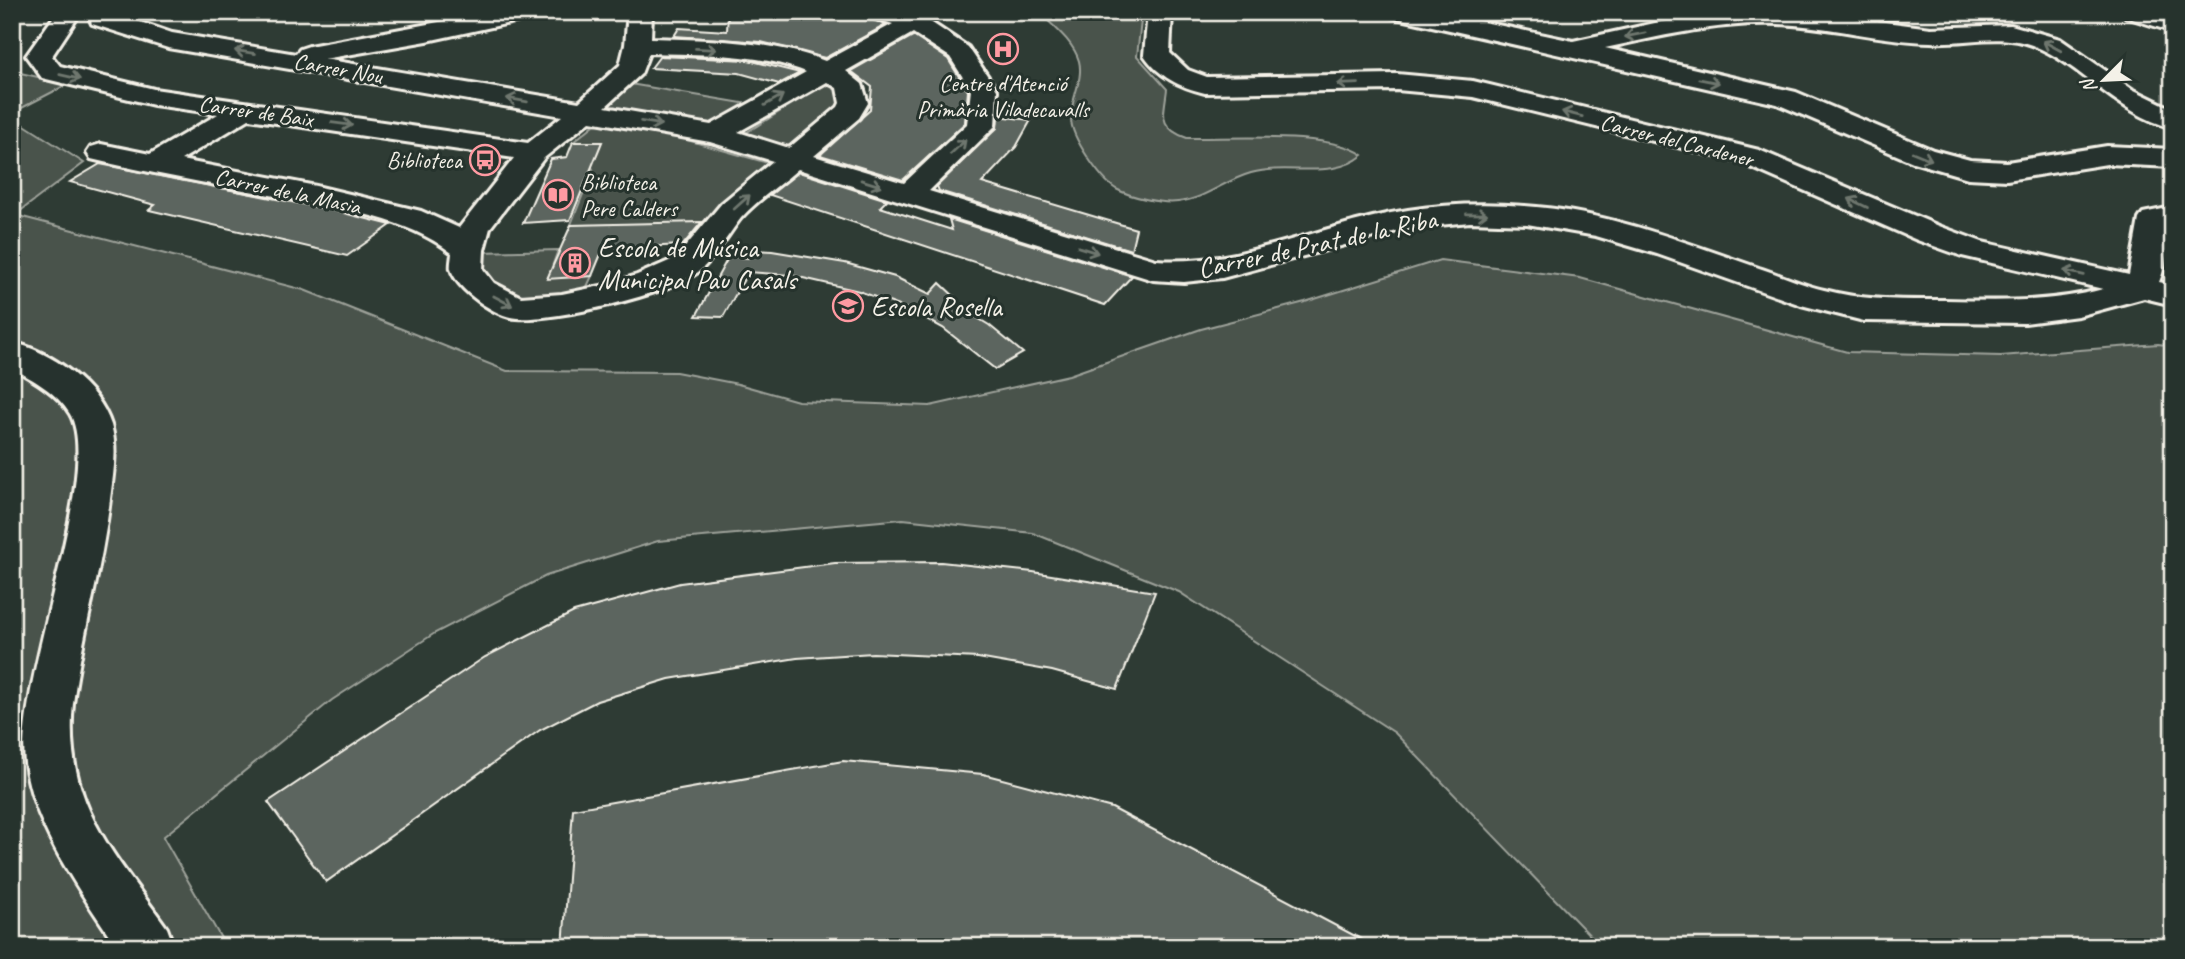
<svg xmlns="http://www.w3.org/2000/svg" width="2185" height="959" viewBox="0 0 2185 959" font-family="Caveat,sans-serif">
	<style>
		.green { fill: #48524c; stroke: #9ea29a; stroke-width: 2 }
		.building { fill: #5c655e; stroke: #f4f1e8; stroke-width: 2 }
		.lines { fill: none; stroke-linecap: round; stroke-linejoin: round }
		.minor-casing { stroke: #f4f1e8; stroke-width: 6 }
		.minor { fill: #26332d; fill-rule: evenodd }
		.oneway { stroke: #6e766e }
		.labels { text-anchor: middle; stroke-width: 6; stroke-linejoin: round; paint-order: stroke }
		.far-street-label { font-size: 23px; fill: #f4f1e8; stroke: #26332d }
		.far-poi-label { font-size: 23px; fill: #f4f1e8; stroke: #26332d }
		.street-label { font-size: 28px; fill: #f4f1e8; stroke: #26332d }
		.poi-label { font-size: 28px; fill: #f4f1e8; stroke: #26332d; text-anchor: start }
	</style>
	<rect width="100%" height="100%" fill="#2e3b34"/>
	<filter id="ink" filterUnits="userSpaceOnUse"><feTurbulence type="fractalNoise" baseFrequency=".0143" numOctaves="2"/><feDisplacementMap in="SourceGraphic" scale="14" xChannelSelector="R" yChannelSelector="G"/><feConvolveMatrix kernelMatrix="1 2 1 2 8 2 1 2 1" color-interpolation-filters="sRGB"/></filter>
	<g filter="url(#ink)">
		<g class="green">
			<path d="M1039,12H1142L1137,56L1167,89C1164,115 1157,127 1187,138C1231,139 1330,131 1363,155C1331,181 1290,162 1251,173C1225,180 1206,199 1178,202C1161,204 1131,197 1116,189C1100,179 1071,137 1071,119C1070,100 1084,80 1079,61C1073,41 1053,26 1039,12Z"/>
			<path d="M12,71L68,84L12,113Z"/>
			<path d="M630,84L754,105L711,128L604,107Z"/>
			<path d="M824,84L836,89L842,98L839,109L792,149L744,134Z"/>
			<path d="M12,117L84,163L15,215L304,290L507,371L676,372L738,384L798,401L930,406L1069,375L1201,329L1305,302L1440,260L1580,278L1847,352L2001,356L2158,344L2173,346V947H1601L1395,733L1179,592L1033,533L903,519L658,541L546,576L435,633L332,700L163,837L226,947H12Z"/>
			<path d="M607,122L673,136L768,163L727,197L709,222L570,227L593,169L590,164L601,142H573L594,125Z"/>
			<path d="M558,250L548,278L592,276L584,293C557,295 507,303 488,279C483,271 483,260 482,252Z"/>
		</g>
		<g class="building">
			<path d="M728,12H863L870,19L886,25L825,58L761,42L674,36L679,28L727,31Z"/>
			<path d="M913,36L948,59L968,91L965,123L903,180L820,155L870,110L872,87L851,71Z"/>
			<path d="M660,56L748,60L800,73L779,84L739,73L651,68Z"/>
			<path d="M998,116L1031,120L1016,147L982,183L1136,229L1131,250L939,191L937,186L997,128Z"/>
			<path d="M573,142H602L570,220L523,223L551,159L567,157Z"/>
			<path d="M100,164L332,210L391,225L347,256L149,210L155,205L70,182Z"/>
			<path d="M799,172L887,200L880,207L952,230L949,219L1132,276L1105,305L770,195Z"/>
			<path d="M702,222L683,245L603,249L592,276L547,279L571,225Z"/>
			<path d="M752,250L772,251L845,263L895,277L930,294L940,283L956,298L951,302L989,325L1023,353L995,369L943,328L910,310L859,291L790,275L748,272L723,317L696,316L729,256L748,258Z"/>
			<path d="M941,562L1033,572L1155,592L1117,689L1052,671L978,658L873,653L797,658L669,679L597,701L540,730L326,882L268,802L485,657L574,612L680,583L835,563Z"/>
			<path d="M843,761L983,774L1112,808L1376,947H563L573,809Z"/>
		</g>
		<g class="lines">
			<g class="minor-casing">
				<g id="minor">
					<path d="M57,12H81L52,56L60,66L154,89L528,143L562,116L168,48L92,24L87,12H111L172,33L296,54L300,49L309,46L493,12H540L537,17L427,41L324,59L579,102L620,65L625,45L628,12H652L651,38C710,40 769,40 825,61L893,24L871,17L868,12H907L923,17L968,47L997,90L995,126L929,191L1156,260C1244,266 1323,223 1408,210C1447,204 1486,203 1525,206C1605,211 1684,242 1759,268C1781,275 1802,285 1824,290C1865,301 1904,300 1945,300C1998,301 2051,303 2103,289L1962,256L1917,240L1739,162L1473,97L1397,90L1205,93C1180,87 1159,77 1144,55L1148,12H1172L1170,53L1188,70L1207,77L1397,74L1473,81L1759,150L1939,226L1982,242L2129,275L2139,219L2143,213L2173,207V225L2169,226L2165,266L2159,282L2173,285V305L2144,298L2078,316L2025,323L1864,321L1801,305L1657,254L1596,236L1527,224L1470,222L1408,228L1222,278L1184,282L1153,280L798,169C780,185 757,200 741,218C729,233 713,261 698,272C666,295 556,321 517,318C496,317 457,290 451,269C450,265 452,257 452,253C407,218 346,210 291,199C224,186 157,175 91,159L87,153L91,147L101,144L150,154L218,114L154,105L42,78L26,56ZM913,33L950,57L971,90L967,124L904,183L814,156L859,118L868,103L862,84L846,71ZM649,53C701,55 757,52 806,72L711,125L605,107L641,74ZM827,82L837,88L840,103L838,107L789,148L738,132ZM249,119L514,158L459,228L421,211L316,186L181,160ZM590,121L710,142L773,161L722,203L676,258L637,275L601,286L562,294L521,297L494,283L483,269L484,250L490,228L544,158Z"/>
					<path d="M1389,12H1437L1573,41L1655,23L1723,12H1809L1931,28L2011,25L2060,39L2132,89L2173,109V128C2116,114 2082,64 2032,45C1999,33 1965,44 1931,42C1880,41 1830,26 1778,24C1720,22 1662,36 1605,48L1796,92L1933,150L1970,160L2007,162L2107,146L2173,149V167L2107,164L2007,180L1968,178L1913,162L1777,104L1401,19L1392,17Z"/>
					<path d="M2123,12H2160L2173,17V32L2126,17Z"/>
					<path d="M12,342C51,352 98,384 111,425C118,449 113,475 110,499C102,568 82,635 73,703C63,803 113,852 167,928L174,947H117C82,894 33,827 25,763C16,680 103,471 70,414C58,393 32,379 12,368Z"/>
				</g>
			</g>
			<use href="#minor" class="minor"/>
		</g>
		<defs><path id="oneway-shaft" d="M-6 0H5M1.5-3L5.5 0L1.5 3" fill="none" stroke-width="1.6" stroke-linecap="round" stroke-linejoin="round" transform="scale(1.75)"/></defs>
		<g class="oneway">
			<use href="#oneway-shaft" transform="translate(1635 35) rotate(169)"/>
			<use href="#oneway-shaft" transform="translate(2052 46) rotate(-151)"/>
			<use href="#oneway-shaft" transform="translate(706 49) rotate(3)"/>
			<use href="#oneway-shaft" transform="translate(245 52) rotate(-171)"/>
			<use href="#oneway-shaft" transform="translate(70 77) rotate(13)"/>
			<use href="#oneway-shaft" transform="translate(1709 81) rotate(11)"/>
			<use href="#oneway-shaft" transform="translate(1348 84) rotate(178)"/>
			<use href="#oneway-shaft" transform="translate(517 100) rotate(-170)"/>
			<use href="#oneway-shaft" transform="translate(774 100) rotate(-30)"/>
			<use href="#oneway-shaft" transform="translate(1572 114) rotate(-166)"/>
			<use href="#oneway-shaft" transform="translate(651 123) rotate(9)"/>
			<use href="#oneway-shaft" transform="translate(342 124) rotate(8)"/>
			<use href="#oneway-shaft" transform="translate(958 147) rotate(-43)"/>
			<use href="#oneway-shaft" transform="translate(1922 156) rotate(22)"/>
			<use href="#oneway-shaft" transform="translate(871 183) rotate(17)"/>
			<use href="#oneway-shaft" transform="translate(742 202) rotate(-42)"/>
			<use href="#oneway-shaft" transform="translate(1858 203) rotate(-154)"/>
			<use href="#oneway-shaft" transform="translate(1477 214) rotate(1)"/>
			<use href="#oneway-shaft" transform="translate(1088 250) rotate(17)"/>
			<use href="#oneway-shaft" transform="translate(2074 273) rotate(-167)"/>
			<use href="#oneway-shaft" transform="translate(503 301) rotate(28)"/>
		</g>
	</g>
	<defs>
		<g id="hospital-ring" transform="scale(1.575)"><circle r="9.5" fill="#26332d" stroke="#ff9aa2" stroke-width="1.5"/><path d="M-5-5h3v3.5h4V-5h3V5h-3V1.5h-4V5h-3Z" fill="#ff9aa2"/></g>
		<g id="bus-ring" transform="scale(1.575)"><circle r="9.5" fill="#26332d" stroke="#ff9aa2" stroke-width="1.5"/><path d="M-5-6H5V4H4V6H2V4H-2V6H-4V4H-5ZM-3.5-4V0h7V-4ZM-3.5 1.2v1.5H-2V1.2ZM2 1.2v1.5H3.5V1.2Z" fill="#ff9aa2"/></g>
		<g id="library-ring" transform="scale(1.575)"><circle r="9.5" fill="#26332d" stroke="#ff9aa2" stroke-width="1.5"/><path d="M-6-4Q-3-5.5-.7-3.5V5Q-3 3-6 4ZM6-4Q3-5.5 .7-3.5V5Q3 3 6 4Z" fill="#ff9aa2"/></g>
		<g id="building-ring" transform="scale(1.575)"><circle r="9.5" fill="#26332d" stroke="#ff9aa2" stroke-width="1.5"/><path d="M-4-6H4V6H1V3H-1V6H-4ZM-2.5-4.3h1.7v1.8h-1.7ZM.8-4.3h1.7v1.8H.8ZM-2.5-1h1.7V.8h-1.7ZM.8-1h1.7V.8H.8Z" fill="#ff9aa2"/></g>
		<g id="school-ring" transform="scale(1.575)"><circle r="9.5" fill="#26332d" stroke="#ff9aa2" stroke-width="1.5"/><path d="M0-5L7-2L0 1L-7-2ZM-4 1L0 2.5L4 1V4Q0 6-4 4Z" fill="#ff9aa2"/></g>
	</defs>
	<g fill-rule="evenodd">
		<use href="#hospital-ring" x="1003" y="49"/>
		<use href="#bus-ring" x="485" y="160"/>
		<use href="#library-ring" x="558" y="195"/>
		<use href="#building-ring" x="575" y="263"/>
		<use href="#school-ring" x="848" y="306"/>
	</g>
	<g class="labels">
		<g class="far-street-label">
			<text transform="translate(338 68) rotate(10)" y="8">Carrer Nou</text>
			<text transform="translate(256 111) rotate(8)" y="8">Carrer de Baix</text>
			<text transform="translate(1677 140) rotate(14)" y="8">Carrer del Cardener</text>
			<text transform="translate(288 191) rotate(12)" y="8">Carrer de la Masia</text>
		</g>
		<g class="far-poi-label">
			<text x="1003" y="91">Centre d'Atenció<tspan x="1003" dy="26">Primària Viladecavalls</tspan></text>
			<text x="462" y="168" text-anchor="end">Biblioteca</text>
			<text x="581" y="190" text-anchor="start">Biblioteca<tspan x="581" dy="26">Pere Calders</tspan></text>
		</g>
		<g class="street-label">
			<text transform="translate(1317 243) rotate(-12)" y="10">Carrer de Prat de la Riba</text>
		</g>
		<g class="poi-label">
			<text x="598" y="257">Escola de Música<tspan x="598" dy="32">Municipal Pau Casals</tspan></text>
			<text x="871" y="316">Escola Rosella</text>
		</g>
	</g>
	<rect width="2185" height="959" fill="none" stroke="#26332d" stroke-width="42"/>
	<rect x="21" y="21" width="2143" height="917" fill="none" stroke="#f4f1e8" stroke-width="2.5" filter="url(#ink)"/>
	<g transform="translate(2104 80) rotate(246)" stroke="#26332d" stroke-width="5" paint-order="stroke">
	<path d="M0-5L12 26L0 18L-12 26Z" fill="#f4f1e8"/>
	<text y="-10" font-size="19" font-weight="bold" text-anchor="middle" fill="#f4f1e8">N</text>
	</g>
</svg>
